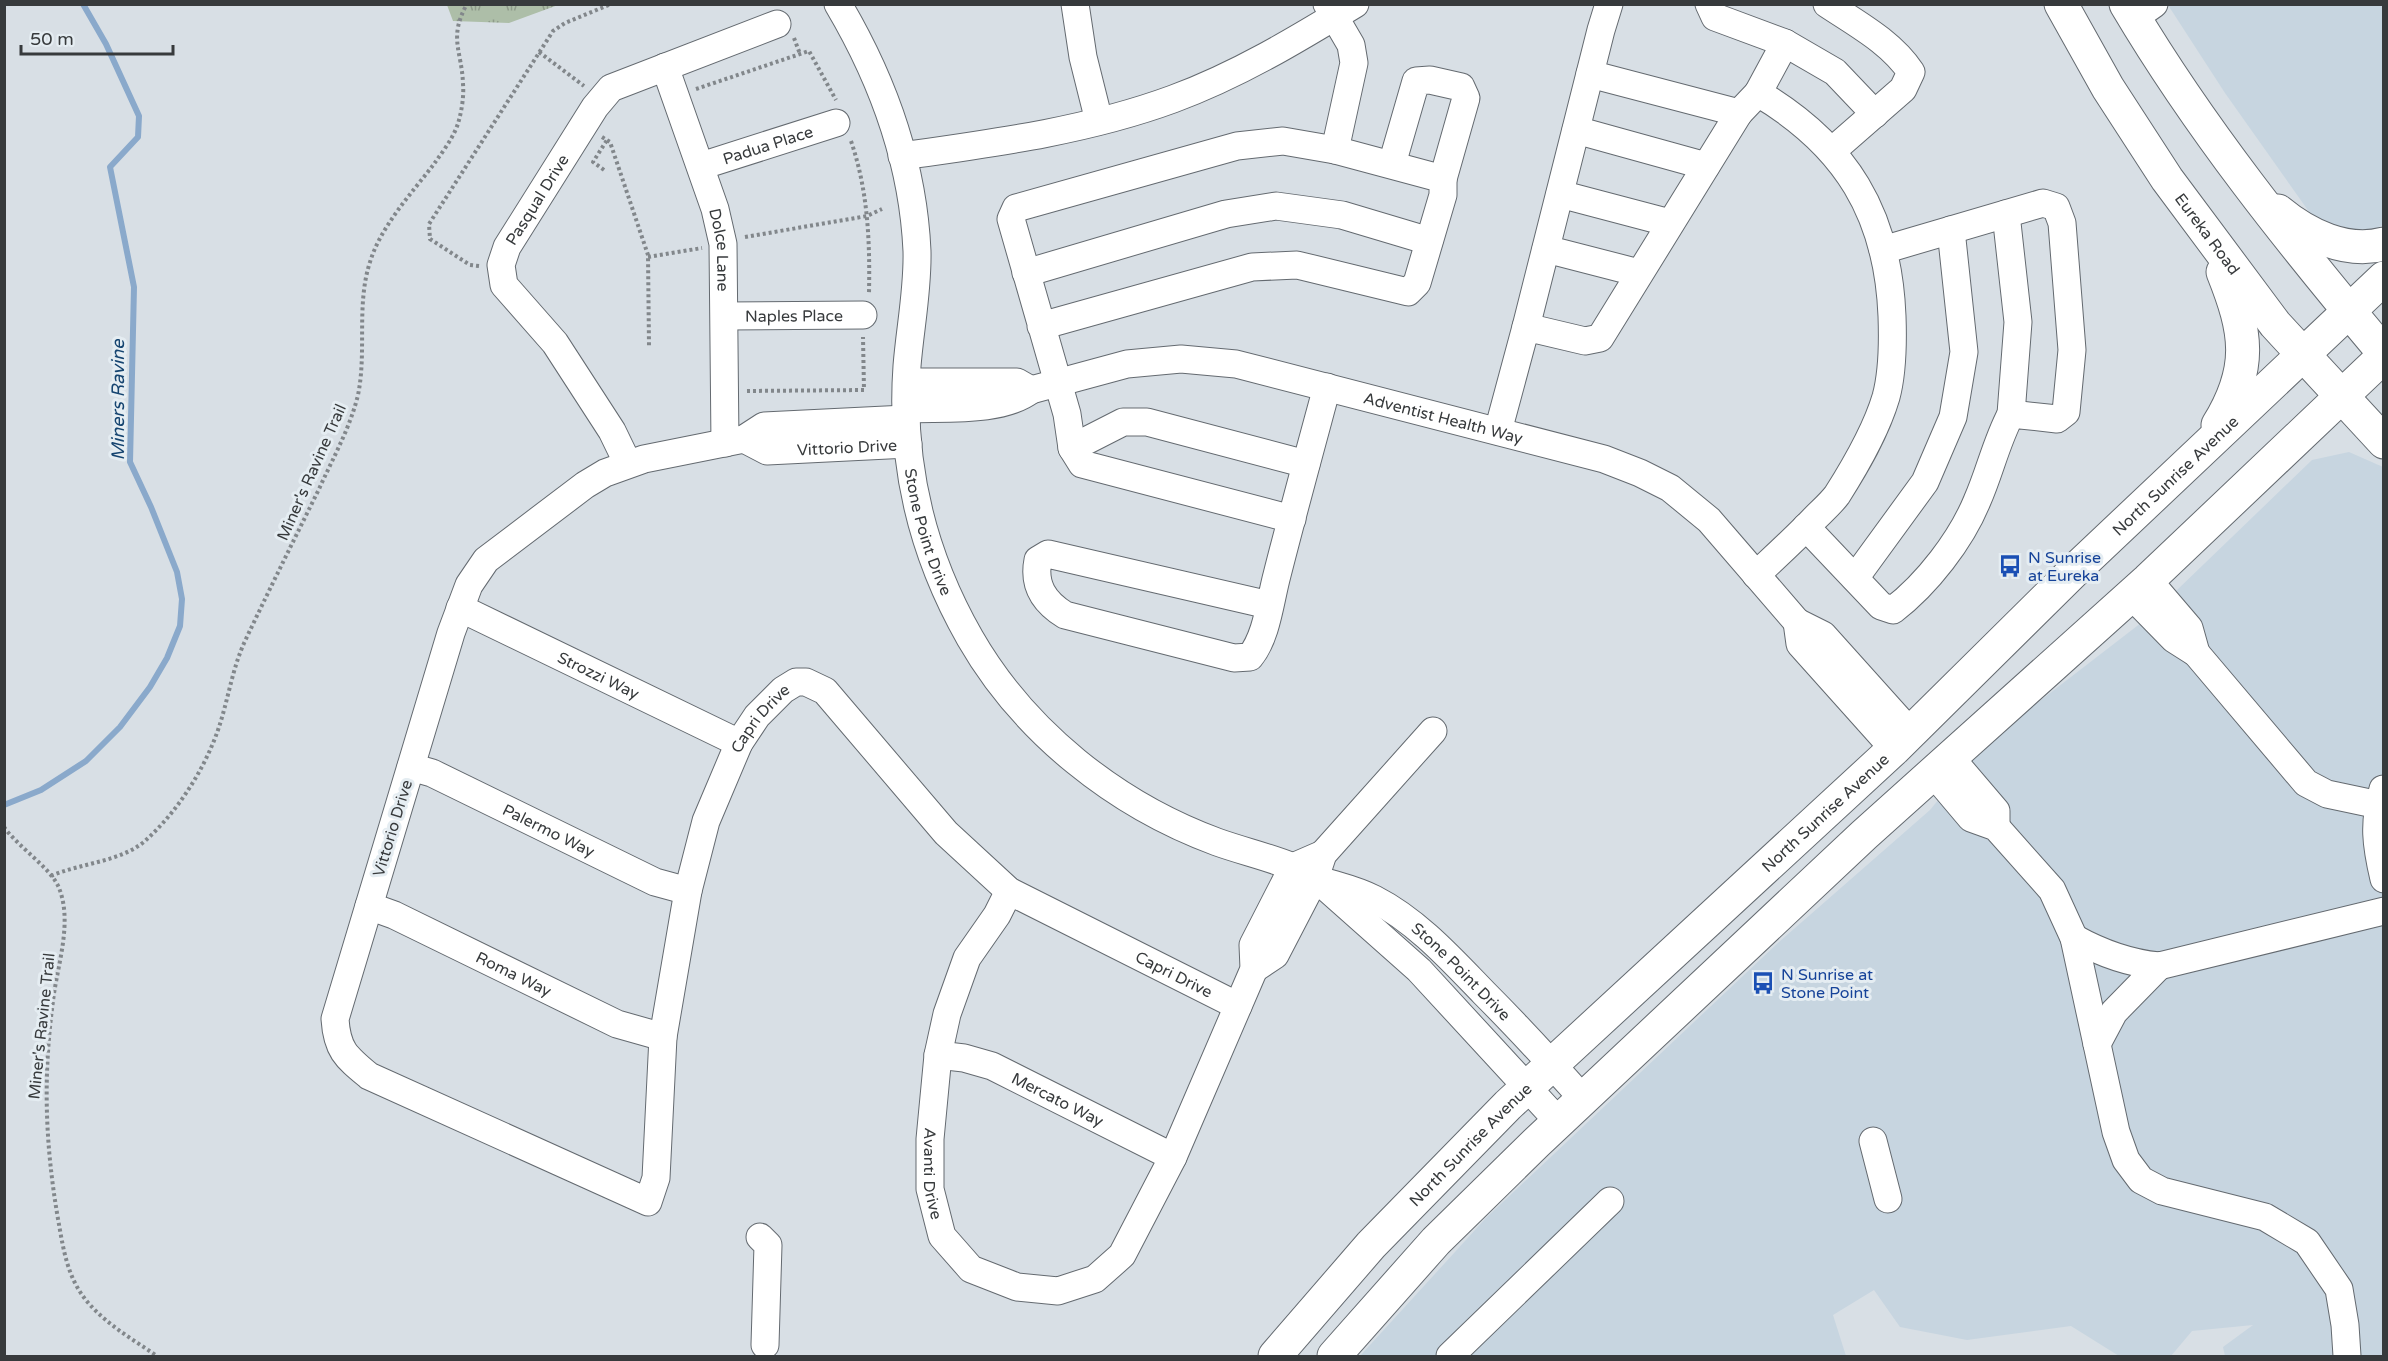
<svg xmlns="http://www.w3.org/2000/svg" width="2388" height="1361" viewBox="0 0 2388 1361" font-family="'Varela Round',sans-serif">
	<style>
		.built { fill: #c7d5e0 }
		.park { fill: url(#park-tufts) }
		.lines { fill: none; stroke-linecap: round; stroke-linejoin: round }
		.stream { stroke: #8aa9cb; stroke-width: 6 }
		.minor-casing { stroke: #646a70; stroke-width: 29 }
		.major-casing { stroke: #646a70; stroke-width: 35 }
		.path { stroke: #82878b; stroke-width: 4; stroke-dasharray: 3 3; stroke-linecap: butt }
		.minor { stroke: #fff; stroke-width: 27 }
		.major { stroke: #fff; stroke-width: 33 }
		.labels { text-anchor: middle; stroke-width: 6; stroke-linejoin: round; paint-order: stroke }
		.street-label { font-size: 16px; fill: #373a3c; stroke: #e5edf2 }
		.transit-label { font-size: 16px; fill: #164399; stroke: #e5edf2; text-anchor: start }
		.water-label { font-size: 18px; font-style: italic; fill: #154470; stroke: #e5edf2 }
	</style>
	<defs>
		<pattern id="park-tufts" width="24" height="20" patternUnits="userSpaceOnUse" patternTransform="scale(1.5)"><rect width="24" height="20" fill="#adbea8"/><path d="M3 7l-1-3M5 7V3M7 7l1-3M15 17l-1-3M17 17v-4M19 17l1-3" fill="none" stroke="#8e9b8a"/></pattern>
	</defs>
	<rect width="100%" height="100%" fill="#d8dfe5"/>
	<g class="built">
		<path d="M2168,5H2383V225L2367,232L2347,233L2312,216L2225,93Z"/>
		<path d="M2349,452L2383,467V1356H2225L2223,1347L2253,1325L2192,1331L2171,1356H2119L2071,1326L1967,1340L1900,1327L1874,1290L1833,1315L1846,1356H1360L1486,1218L1779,942L1930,810L1975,755L2014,721L2150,616L2312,460Z"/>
	</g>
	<path class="park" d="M447,5V4L558,5L509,23L453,21Z"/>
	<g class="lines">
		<path class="stream" d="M4,805L41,790L86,761L120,727L150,687L167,658L180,626L182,599L177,572L151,507L130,462L134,287L110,167L138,137L139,116L106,44L83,4"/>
		<g class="minor-casing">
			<g id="minor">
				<path id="s1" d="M838,4C883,80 913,162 917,251C918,290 910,328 907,366C900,463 922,554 970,638C1024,732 1116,805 1217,842C1242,851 1269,857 1293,867C1302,871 1310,877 1319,880C1338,886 1357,890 1374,899C1417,921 1451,959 1484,993C1518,1027 1551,1063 1583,1099"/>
				<path d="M1075,4L1083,57L1099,121"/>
				<path d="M1327,4L1351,45L1354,63L1335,150"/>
				<path d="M1709,4L1715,17L1785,43L1758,93"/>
				<path d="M1827,4C1857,24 1891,42 1911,72L1903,89L1832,151"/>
				<path d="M2134,18L2154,4"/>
				<path d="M1785,43L1835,72L1875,114"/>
				<path id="s2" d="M665,67L715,209L723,244L725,443"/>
				<path d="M1590,74L1739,113"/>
				<path d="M1576,130L1706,166"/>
				<path d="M902,156C994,143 1086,131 1173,99C1238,75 1296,40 1355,4"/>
				<path d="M1392,164L1416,81L1430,80L1461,87L1466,98L1443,179"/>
				<path id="s3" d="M701,166L836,123"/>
				<path d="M1560,194L1670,223"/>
				<path d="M2006,214L2018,322L2011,414"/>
				<path d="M1546,249L1639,273"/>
				<path d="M1026,273L1226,214L1276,206L1342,215L1429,241"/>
				<path id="s4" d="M725,316L863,315"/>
				<path d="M1041,326L1252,267L1297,265L1408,292L1417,283L1443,195V179L1335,150L1283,141L1237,146L1016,208L1011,219L1067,414L1072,448L1082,464L1292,519"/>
				<path d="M1526,327L1601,30L1609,4"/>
				<path id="s5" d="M1031,390L1127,364L1181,359L1236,364L1604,459L1640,473L1670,488L1709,520L1797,622"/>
				<path d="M906,409C944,407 1001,413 1031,390L1017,382H907"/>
				<path id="s6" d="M906,419L764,426L744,439L644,459L605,473L585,485L486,560L469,585L451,633L335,1019C337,1050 346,1057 369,1076L648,1202L656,1178L663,1037L688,891L706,821L739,743L757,716L783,690L796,682H806L825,691L946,833L1009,891L1238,1006"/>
				<path d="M1498,431L1526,327L1585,341L1600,338L1739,113L1758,93C1846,145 1888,214 1892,316C1893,343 1893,371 1886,397C1876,431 1856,465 1837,495C1831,503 1822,511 1815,518C1796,538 1776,556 1756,575"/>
				<path id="s7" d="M744,439L767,451L908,444"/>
				<path d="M1072,448L1123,422H1147L1306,464"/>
				<path id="s8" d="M628,464L612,431L555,343L504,285L501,265L507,247L595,107L611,88L777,24"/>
				<path d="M1806,527L1881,606L1893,610C1927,584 1961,540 1977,501C1990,472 1996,442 2011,414L2057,419L2066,412L2072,350L2062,223L2056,207L2043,203L1883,250"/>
				<path d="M1855,578L1925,482L1953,417L1964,352L1951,230"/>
				<path d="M2148,580L2189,628L2196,653"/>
				<path d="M2131,595L2174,639L2196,653L2306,783L2327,794L2379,805"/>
				<path d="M1269,605L1048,554L1038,560C1033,585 1044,602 1065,615L1234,658L1250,657C1267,636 1270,601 1277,575C1293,512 1310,450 1327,387"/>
				<path id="s9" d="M460,608L739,743"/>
				<path d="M1894,749L1800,644L1797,622L1823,635L1911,733"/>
				<path d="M1950,757L1996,811V827"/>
				<path id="s10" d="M411,767L432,773L655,882L688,891"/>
				<path d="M1933,773L1971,818L1996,827L2052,890L2074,938L2116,1132L2126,1160L2141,1180L2162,1191L2265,1217L2307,1242L2339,1289L2345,1325L2347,1356"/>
				<path d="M2383,789C2373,823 2376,845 2384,879"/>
				<path d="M1321,883L1419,970L1559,1122"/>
				<path id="s11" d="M1009,891L997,915L967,958L947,1014L938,1055L930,1139V1189L942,1236L971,1269L1017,1287L1058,1291L1095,1279L1122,1255L1173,1157L1254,969L1253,945L1293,867L1323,854"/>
				<path id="s12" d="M369,906L394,915L617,1024L663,1037"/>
				<path d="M2074,938C2101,953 2128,963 2159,966L2384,911"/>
				<path d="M1254,969L1275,955L1315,878L1323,854L1433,731"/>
				<path d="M2097,1044L2114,1012L2159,966"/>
				<path id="s13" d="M938,1055L964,1058L992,1066L1173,1157"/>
				<path d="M1873,1141L1888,1199"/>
				<path d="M760,1237L768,1245L765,1345"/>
				<path d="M1450,1356L1610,1201"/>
			</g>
		</g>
		<g class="major-casing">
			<g id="major">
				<path id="s14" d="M2061,4L2108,88L2167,179L2275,324L2384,442"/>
				<path d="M2126,4C2200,129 2291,242 2384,353"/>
				<path d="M2278,211C2307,235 2346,254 2384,244"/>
				<path d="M2218,425C2253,368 2247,332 2223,272"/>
				<path id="s15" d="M1275,1356L1371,1245L1508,1105L1894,749L2074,571L2384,278"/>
				<path d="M1334,1356L1436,1241L1536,1143L1864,835L2148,580L2384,356"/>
			</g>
		</g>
		<g class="path">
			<path d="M794,38L800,54"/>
			<path d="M539,52L584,86"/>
			<path d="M696,89L809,51L836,100"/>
			<path d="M602,137L610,142L648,255L649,346"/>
			<path d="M851,141C868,191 870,241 869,293"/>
			<path d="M604,170L593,162L607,140"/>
			<path d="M745,237L867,216L882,209"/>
			<path d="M648,257L702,248"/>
			<path d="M479,266L470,265L430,239L429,224L553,31L565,23L611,4"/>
			<path d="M747,391L864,390L863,337"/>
			<path d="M4,827C18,847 52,869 59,888C73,923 57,966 53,1001C43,1077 45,1143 58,1219C62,1241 65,1264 76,1285C93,1317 128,1336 157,1356"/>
			<path d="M51,876C80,863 122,862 146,840C178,811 204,770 218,730C228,701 232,669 245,641C269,590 294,540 319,489C333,458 350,428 358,395C367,351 356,305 370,262C381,226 411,194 434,164C443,151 455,136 459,120C462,109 464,95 463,84C462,51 448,38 467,4"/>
		</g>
		<use href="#minor" class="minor"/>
		<use href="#major" class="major"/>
	</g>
	<defs>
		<g id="bus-bare" transform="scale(1.8)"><path d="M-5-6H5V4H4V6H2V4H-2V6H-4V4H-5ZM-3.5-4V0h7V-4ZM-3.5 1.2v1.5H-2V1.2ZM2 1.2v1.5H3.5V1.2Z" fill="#1a4fb4" stroke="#e5edf2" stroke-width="2.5" paint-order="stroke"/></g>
	</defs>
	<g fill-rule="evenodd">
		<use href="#bus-bare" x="2010" y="566"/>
		<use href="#bus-bare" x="1763" y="983"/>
	</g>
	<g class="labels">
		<g class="street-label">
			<text dy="6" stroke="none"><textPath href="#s3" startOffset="70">Padua Place</textPath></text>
			<text dy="6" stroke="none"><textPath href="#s8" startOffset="314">Pasqual Drive</textPath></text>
			<text dy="6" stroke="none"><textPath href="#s14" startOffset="273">Eureka Road</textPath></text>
			<text dy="6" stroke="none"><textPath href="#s2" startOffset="192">Dolce Lane</textPath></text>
			<text dy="6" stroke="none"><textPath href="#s4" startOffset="69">Naples Place</textPath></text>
			<text dy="6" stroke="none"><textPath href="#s5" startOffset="423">Adventist Health Way</textPath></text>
			<text dy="6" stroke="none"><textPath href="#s7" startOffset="106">Vittorio Drive</textPath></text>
			<text transform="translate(311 472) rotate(-66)" y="6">Miner's Ravine Trail</text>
			<text dy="6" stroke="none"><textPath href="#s15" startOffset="1260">North Sunrise Avenue</textPath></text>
			<text dy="6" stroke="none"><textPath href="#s1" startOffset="546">Stone Point Drive</textPath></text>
			<text dy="6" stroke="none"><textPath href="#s9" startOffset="154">Strozzi Way</textPath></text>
			<text dy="6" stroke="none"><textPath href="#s6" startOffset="1821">Capri Drive</textPath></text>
			<text dy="6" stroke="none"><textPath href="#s15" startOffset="774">North Sunrise Avenue</textPath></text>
			<text transform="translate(392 828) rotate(-73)" y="6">Vittorio Drive</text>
			<text dy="6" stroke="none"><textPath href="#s10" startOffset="152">Palermo Way</textPath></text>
			<text dy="6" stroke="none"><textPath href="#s1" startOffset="1269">Stone Point Drive</textPath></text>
			<text dy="6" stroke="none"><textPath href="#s12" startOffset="160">Roma Way</textPath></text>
			<text dy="6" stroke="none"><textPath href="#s6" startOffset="2361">Capri Drive</textPath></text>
			<text transform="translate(41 1026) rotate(-84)" y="6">Miner's Ravine Trail</text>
			<text dy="6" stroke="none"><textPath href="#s13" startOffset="129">Mercato Way</textPath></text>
			<text dy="6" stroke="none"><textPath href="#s15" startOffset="288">North Sunrise Avenue</textPath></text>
			<text dy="6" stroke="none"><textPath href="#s11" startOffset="300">Avanti Drive</textPath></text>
		</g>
		<g class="transit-label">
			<text x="2028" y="563">N Sunrise<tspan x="2028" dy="18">at Eureka</tspan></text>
			<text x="1781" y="980">N Sunrise at<tspan x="1781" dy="18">Stone Point</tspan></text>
		</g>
		<g class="water-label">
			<text transform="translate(118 400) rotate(-90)" y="6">Miners Ravine</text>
		</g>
	</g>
	<rect width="2388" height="1361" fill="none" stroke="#373a3c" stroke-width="12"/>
	<path d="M21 45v9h152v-9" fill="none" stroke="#373a3c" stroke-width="3"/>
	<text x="30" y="45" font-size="18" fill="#373a3c" stroke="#e5edf2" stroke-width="4.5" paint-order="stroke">50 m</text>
</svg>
